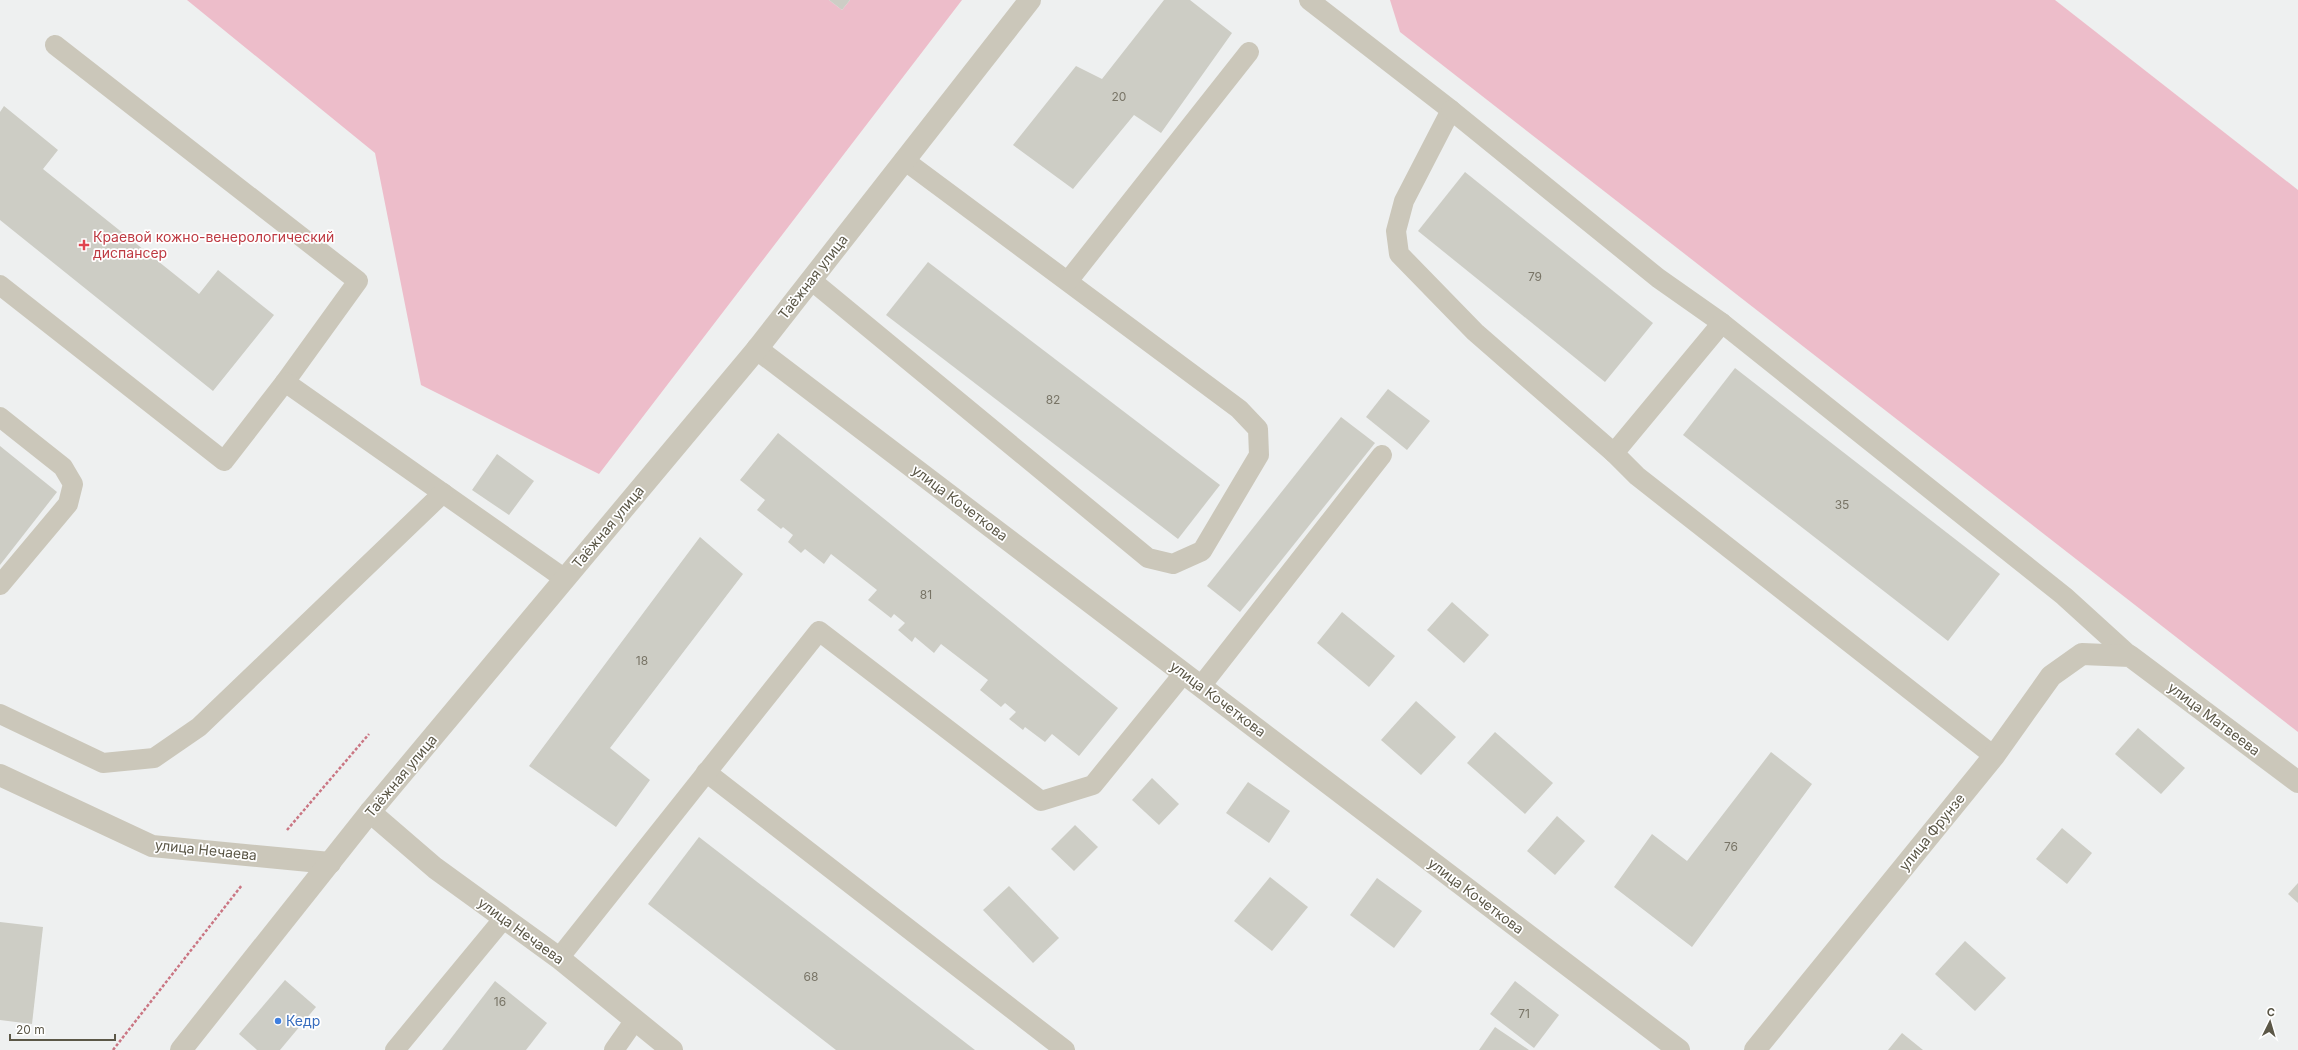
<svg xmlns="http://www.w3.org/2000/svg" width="2298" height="1050" viewBox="0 0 2298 1050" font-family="Inter,sans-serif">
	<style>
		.green { fill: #edbdca }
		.building { fill: #cdcdc5 }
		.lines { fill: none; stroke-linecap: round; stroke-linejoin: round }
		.path { stroke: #ca7683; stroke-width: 2.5; stroke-dasharray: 3 2; stroke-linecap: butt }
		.service { stroke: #cbc7ba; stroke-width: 20 }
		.minor { stroke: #cbc7ba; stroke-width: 22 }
		.health-dot { fill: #e0444e; stroke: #fff; stroke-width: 1.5 }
		.shop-dot { fill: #3f7fe0; stroke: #fff; stroke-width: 1.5 }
		.labels { text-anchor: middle; stroke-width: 3.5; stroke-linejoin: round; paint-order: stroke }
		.number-label { font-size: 12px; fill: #787466 }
		.health-label { font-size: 14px; fill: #be3a42; stroke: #fff; text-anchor: start }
		.street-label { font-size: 14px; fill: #5b5747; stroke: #fff }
		.shop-label { font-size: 14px; fill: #366cbe; stroke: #fff; text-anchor: start }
	</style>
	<rect width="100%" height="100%" fill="#eef0f0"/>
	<g class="green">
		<path d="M187,0H829L842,10L850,0H962L599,474L421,385L375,153Z"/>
		<path d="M1390,0H2055L2298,190V732L1400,32Z"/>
	</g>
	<g class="building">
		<path d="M829,0H850L842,10Z"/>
		<path d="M1164,0H1190L1232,33L1161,133L1134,115L1073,189L1013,145L1076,66L1102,79Z"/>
		<path d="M4,106L58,150L43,169L199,294L218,270L274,315L213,391L0,220V112Z"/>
		<path d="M1465,172L1653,323L1605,382L1418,231Z"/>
		<path d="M928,262L1220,485L1178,539L886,315Z"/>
		<path d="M1735,368L2000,574L1948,641L1683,435Z"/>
		<path d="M1388,389L1430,421L1407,450L1366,417Z"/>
		<path d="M1341,417L1375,443L1240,612L1207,586Z"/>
		<path d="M778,433L1118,708L1079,756L1052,734L1045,742L1025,727L1023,730L1009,719L1016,712L1005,703L1001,707L980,690L988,680L941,644L934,653L915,637L912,642L898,630L905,623L894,614L891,618L868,600L877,590L831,554L824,564L805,549L801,553L788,542L793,535L783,527L781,529L757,510L765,500L740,480Z"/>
		<path d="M0,446L57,492L0,565Z"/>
		<path d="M497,454L534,481L509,515L472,490Z"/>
		<path d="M700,537L743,574L610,748L650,780L616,827L529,766Z"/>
		<path d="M1452,602L1489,635L1464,663L1427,630Z"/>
		<path d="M1342,612L1395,656L1369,687L1317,643Z"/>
		<path d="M1416,701L1456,737L1421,775L1381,740Z"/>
		<path d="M2138,728L2185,768L2161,794L2115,754Z"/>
		<path d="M1495,732L1553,783L1525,814L1467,763Z"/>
		<path d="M1771,752L1812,784L1692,947L1614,887L1652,834L1687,861Z"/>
		<path d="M1152,778L1179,804L1159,825L1132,800Z"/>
		<path d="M1248,782L1290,811L1269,843L1226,813Z"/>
		<path d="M1557,816L1585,841L1555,875L1527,851Z"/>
		<path d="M1075,825L1098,847L1074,871L1051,849Z"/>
		<path d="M2062,828L2092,853L2067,884L2036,859Z"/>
		<path d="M699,837L975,1050H836L648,904Z"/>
		<path d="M1270,877L1308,907L1272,951L1234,921Z"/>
		<path d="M1377,878L1422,911L1394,948L1350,915Z"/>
		<path d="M2298,883V903L2288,894Z"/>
		<path d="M1009,886L1059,938L1033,963L983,910Z"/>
		<path d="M0,922L43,927L32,1024L0,1020Z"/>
		<path d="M1965,941L2006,978L1975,1011L1935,974Z"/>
		<path d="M285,980L316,1007L280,1050H257L239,1034Z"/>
		<path d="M495,981L547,1023L526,1050H442Z"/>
		<path d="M1515,981L1559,1015L1534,1048L1490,1014Z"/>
		<path d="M1495,1027L1529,1050H1479Z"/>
		<path d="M1902,1033L1923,1050H1888Z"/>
	</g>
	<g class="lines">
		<g class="path">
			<path d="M287,830L369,734"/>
			<path d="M113,1050L242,885"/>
		</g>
		<g class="service">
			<path d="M1309,0L1451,110L1404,201L1396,231L1399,254L1475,332L1614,453L1637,476L1994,756"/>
			<path d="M1451,110L1658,278L1722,323L2064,596L2130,656"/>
			<path d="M811,280L1148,558L1173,564L1202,551L1259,455L1258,429L1239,409L904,160"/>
			<path d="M1068,281L1249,52"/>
			<path d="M0,285L224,461L285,382L358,281L55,45"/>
			<path d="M285,382L565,579"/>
			<path d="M0,417L63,467L73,484L68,504L0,585"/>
			<path d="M1614,453L1722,323"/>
			<path d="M1201,686L1382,455"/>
			<path d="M0,714L103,763L154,758L199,727L443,493"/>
			<path d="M706,772L1065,1050"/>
			<path d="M559,958L819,631L1041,801L1093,785L1184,673"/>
			<path d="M395,1050L504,918"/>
			<path d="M614,1050L635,1020"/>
		</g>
		<g class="minor">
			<path d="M757,349L1679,1050"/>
			<path d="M0,775L152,846L330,863"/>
			<path d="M370,812L435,868L559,958L672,1050"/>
			<path d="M181,1050L370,812L757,349L1030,0"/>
			<path d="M1755,1050L1994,756L2051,676L2082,654L2130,656L2298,782"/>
		</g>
	</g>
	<path class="health-dot" d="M82 239h4v4h4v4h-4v4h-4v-4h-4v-4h4z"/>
	<circle class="shop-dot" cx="278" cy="1021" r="4"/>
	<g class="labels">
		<g class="number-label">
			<text x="1119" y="101">20</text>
			<text x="1535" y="281">79</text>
			<text x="1053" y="404">82</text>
			<text x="1842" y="509">35</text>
			<text x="926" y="599">81</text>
			<text x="642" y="665">18</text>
			<text x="1731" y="851">76</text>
			<text x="811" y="981">68</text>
			<text x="500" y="1006">16</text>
			<text x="1524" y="1018">71</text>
		</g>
		<g class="health-label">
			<text x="93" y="242">Краевой кожно-венерологический<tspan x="93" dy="16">диспансер</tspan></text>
		</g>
		<g class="street-label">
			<text transform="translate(813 277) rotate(-52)" y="5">Таёжная улица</text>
			<text transform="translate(960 503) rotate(37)" y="5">улица Кочеткова</text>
			<text transform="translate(608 527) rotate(-50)" y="5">Таёжная улица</text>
			<text transform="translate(1218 699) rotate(37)" y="5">улица Кочеткова</text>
			<text transform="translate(2214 719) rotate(37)" y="5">улица Матвеева</text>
			<text transform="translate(401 776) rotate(-50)" y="5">Таёжная улица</text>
			<text transform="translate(1932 832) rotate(-51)" y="5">улица Фрунзе</text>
			<text transform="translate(206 850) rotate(6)" y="5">улица Нечаева</text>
			<text transform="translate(1476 896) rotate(37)" y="5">улица Кочеткова</text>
			<text transform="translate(521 931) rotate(36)" y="5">улица Нечаева</text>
		</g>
		<g class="shop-label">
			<text x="286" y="1026">Кедр</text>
		</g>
	</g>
	<g transform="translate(2270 1022) rotate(5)" stroke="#ffffff" stroke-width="3" paint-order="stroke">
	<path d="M0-3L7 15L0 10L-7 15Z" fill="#5b5747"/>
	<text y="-6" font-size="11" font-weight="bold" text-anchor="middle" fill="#5b5747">С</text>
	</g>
	<path d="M10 1034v6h105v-6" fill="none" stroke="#5b5747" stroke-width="2"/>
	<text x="16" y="1034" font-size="12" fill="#5b5747" stroke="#ffffff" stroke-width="3" paint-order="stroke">20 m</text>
</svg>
